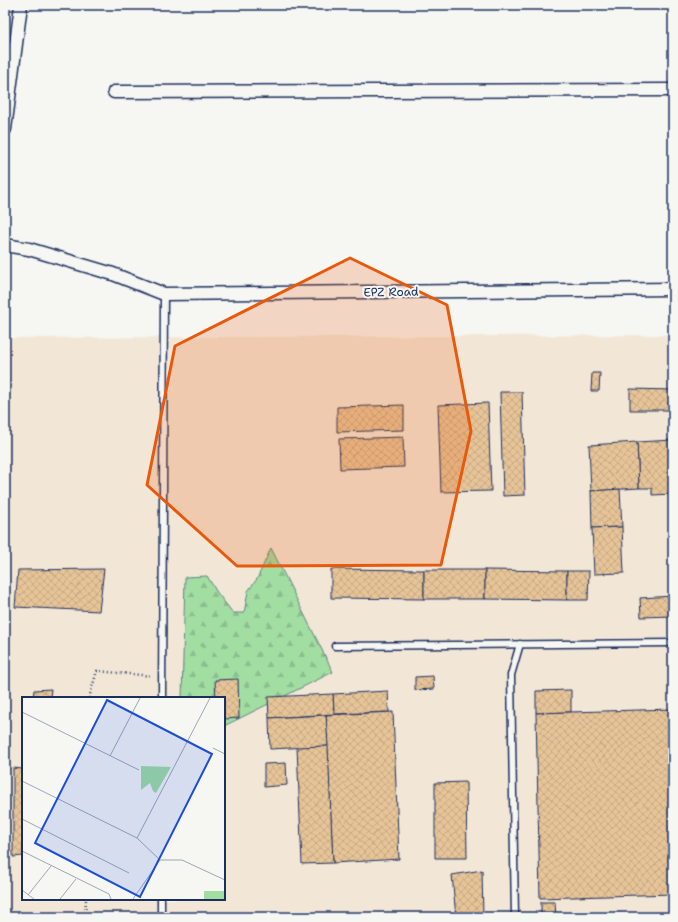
<svg xmlns="http://www.w3.org/2000/svg" width="678" height="922" viewBox="0 0 678 922" font-family="'Shantell Sans',sans-serif">
	<style>
		.built { fill: #f2e7d7; fill-rule: evenodd }
		.forest { fill: url(#forest-firs); stroke: #5e8680 }
		.building { fill: url(#building-cross-hatch); stroke: #1b2f5e }
		.lines { fill: none; stroke-linecap: round; stroke-linejoin: round }
		.lane-casing { stroke: #1b2f5e; stroke-width: 9 }
		.street-casing { stroke: #1b2f5e; stroke-width: 15 }
		.path { stroke: #1b2f5e; stroke-width: 2.5; stroke-dasharray: 1 3; stroke-linecap: butt }
		.lane { stroke: #f6f6f2; stroke-width: 6 }
		.street { stroke: #f6f6f2; stroke-width: 12 }
		.marked { fill: #e8590c; fill-opacity: 0.2; stroke: #e8590c; stroke-width: 3; stroke-linejoin: round }
		.labels { text-anchor: middle; stroke-width: 4; stroke-linejoin: round; paint-order: stroke }
		.street-label { font-size: 12px; fill: #1b2f5e; stroke: #f6f6f2 }
		.inset-road { fill: none; stroke: #9ea6b7; stroke-width: 1 }
		.view { fill: #1d4ed8; fill-opacity: 0.15; stroke: #1d4ed8; stroke-width: 2 }
		.inset-edge { fill: none; stroke: #1b2f5e; stroke-width: 2 }
	</style>
	<defs>
		<pattern id="forest-firs" width="22" height="20" patternUnits="userSpaceOnUse"><rect width="22" height="20" fill="#a2dda2"/><path d="M5 1l3.5 6h-7zM16 11l3.5 6h-7z" fill="#8bbe8e"/></pattern>
		<pattern id="building-cross-hatch" width="8" height="8" patternUnits="userSpaceOnUse"><rect width="8" height="8" fill="#e7c498"/><path d="M0 0l8 8M0 8l8-8" fill="none" stroke="#c6a985"/></pattern>
	</defs>
	<rect width="100%" height="100%" fill="#f6f6f2"/>
	<filter id="ink" filterUnits="userSpaceOnUse"><feTurbulence type="fractalNoise" baseFrequency=".025" numOctaves="2"/><feDisplacementMap in="SourceGraphic" scale="8" xChannelSelector="R" yChannelSelector="G"/><feConvolveMatrix kernelMatrix="1 2 1 2 8 2 1 2 1" color-interpolation-filters="sRGB"/></filter>
	<g filter="url(#ink)">
		<path class="built" d="M673,335V917H5V338ZM23,698H224V899H23Z"/>
		<path class="forest" d="M271,548L333,672L224,726V698H182L185,577L207,576L218,594L233,613H244L248,591L257,579Z"/>
		<g class="building">
			<path d="M592,373H600L599,391H591Z"/>
			<path d="M630,389L673,390V410H630Z"/>
			<path d="M500,392H522L525,495L503,496Z"/>
			<path d="M488,403L491,491L441,492L438,405Z"/>
			<path d="M404,405V430L337,432V407Z"/>
			<path d="M403,437L404,467L340,469L339,439Z"/>
			<path d="M673,440V494L652,495V488H639L637,442Z"/>
			<path d="M637,442L639,488L591,491L589,445Z"/>
			<path d="M620,489L622,527L592,528L591,491Z"/>
			<path d="M622,527L624,573L594,574L592,528Z"/>
			<path d="M104,569L99,611L15,607L18,570Z"/>
			<path d="M331,569L424,570V599L331,598Z"/>
			<rect x="424" y="570" width="61" height="29"/>
			<path d="M485,570L567,571V600L485,599Z"/>
			<path d="M567,571H589L588,600H567Z"/>
			<path d="M673,596V616L641,617L640,598Z"/>
			<path d="M433,676L434,689L415,690V677Z"/>
			<path d="M238,679L239,718L224,719V698H216L215,680Z"/>
			<path d="M51,689L50,698H33L34,690Z"/>
			<path d="M571,690V712L536,713V691Z"/>
			<path d="M388,691L389,712L334,714L333,694Z"/>
			<path d="M333,694L334,714L269,718L268,697Z"/>
			<path d="M673,709V894L540,898L536,713Z"/>
			<path d="M393,712L399,859L333,863L326,715Z"/>
			<path d="M326,715L328,746L270,749L269,718Z"/>
			<path d="M328,746L333,863L302,864L297,747Z"/>
			<path d="M286,763L287,785L264,787V764Z"/>
			<path d="M13,768L23,769V856L13,857Z"/>
			<path d="M466,782L467,858H435V783Z"/>
			<path d="M482,870L483,917H456L452,875Z"/>
			<path d="M541,902H555L556,917H541Z"/>
			<path d="M622,914V917H571V915Z"/>
		</g>
		<g class="lines">
			<g class="lane-casing">
				<g id="lane">
					<path d="M335,646L673,643"/>
					<path d="M162,698L164,294"/>
					<path d="M161,917V899"/>
					<path d="M515,917L511,675L520,644"/>
				</g>
			</g>
			<g class="street-casing">
				<g id="street">
					<path d="M114,92L673,90"/>
					<path d="M5,129L21,5"/>
					<path d="M5,245L29,249L113,274L164,294L673,289"/>
				</g>
			</g>
			<g class="path">
				<path d="M89,698L97,671L152,676"/>
				<path d="M85,917L86,899"/>
			</g>
			<use href="#lane" class="lane"/>
			<use href="#street" class="street"/>
		</g>
	</g>
	<path class="marked" d="M350,258L447,305L471,431L441,565L237,566L147,485L175,346Z"/>
	<g class="labels">
		<g class="street-label">
			<text transform="translate(391 292) rotate(-1)" y="4">EPZ Road</text>
		</g>
	</g>
	<g transform="translate(22 697)">
		<rect width="203" height="203" fill="#f6f6f2"/>
		<path d="M182,194H203V202H182Z" fill="#a2dda2"/>
		<path d="M119,69L149,70L134,96L131,94L128,86L119,93Z" fill="#a2dda2"/>
		<path class="inset-road" d="M0,15L117,73M191,51L203,57M88,59L118,1M0,84L115,141L138,163H160L203,183M0,122L107,176M115,141L188,1M0,154L87,197L89,202M0,193L12,202M6,198L29,169M38,202L54,182M111,202L138,163"/>
		<path class="view" d="M85,3L190,57L118,200L13,146Z"/>
		<rect width="203" height="203" class="inset-edge"/>
	</g>
	<rect width="678" height="922" fill="none" stroke="#f6f6f2" stroke-width="20"/>
	<rect x="10" y="10" width="658" height="902" fill="none" stroke="#1b2f5e" stroke-width="1.5" filter="url(#ink)"/>
</svg>
